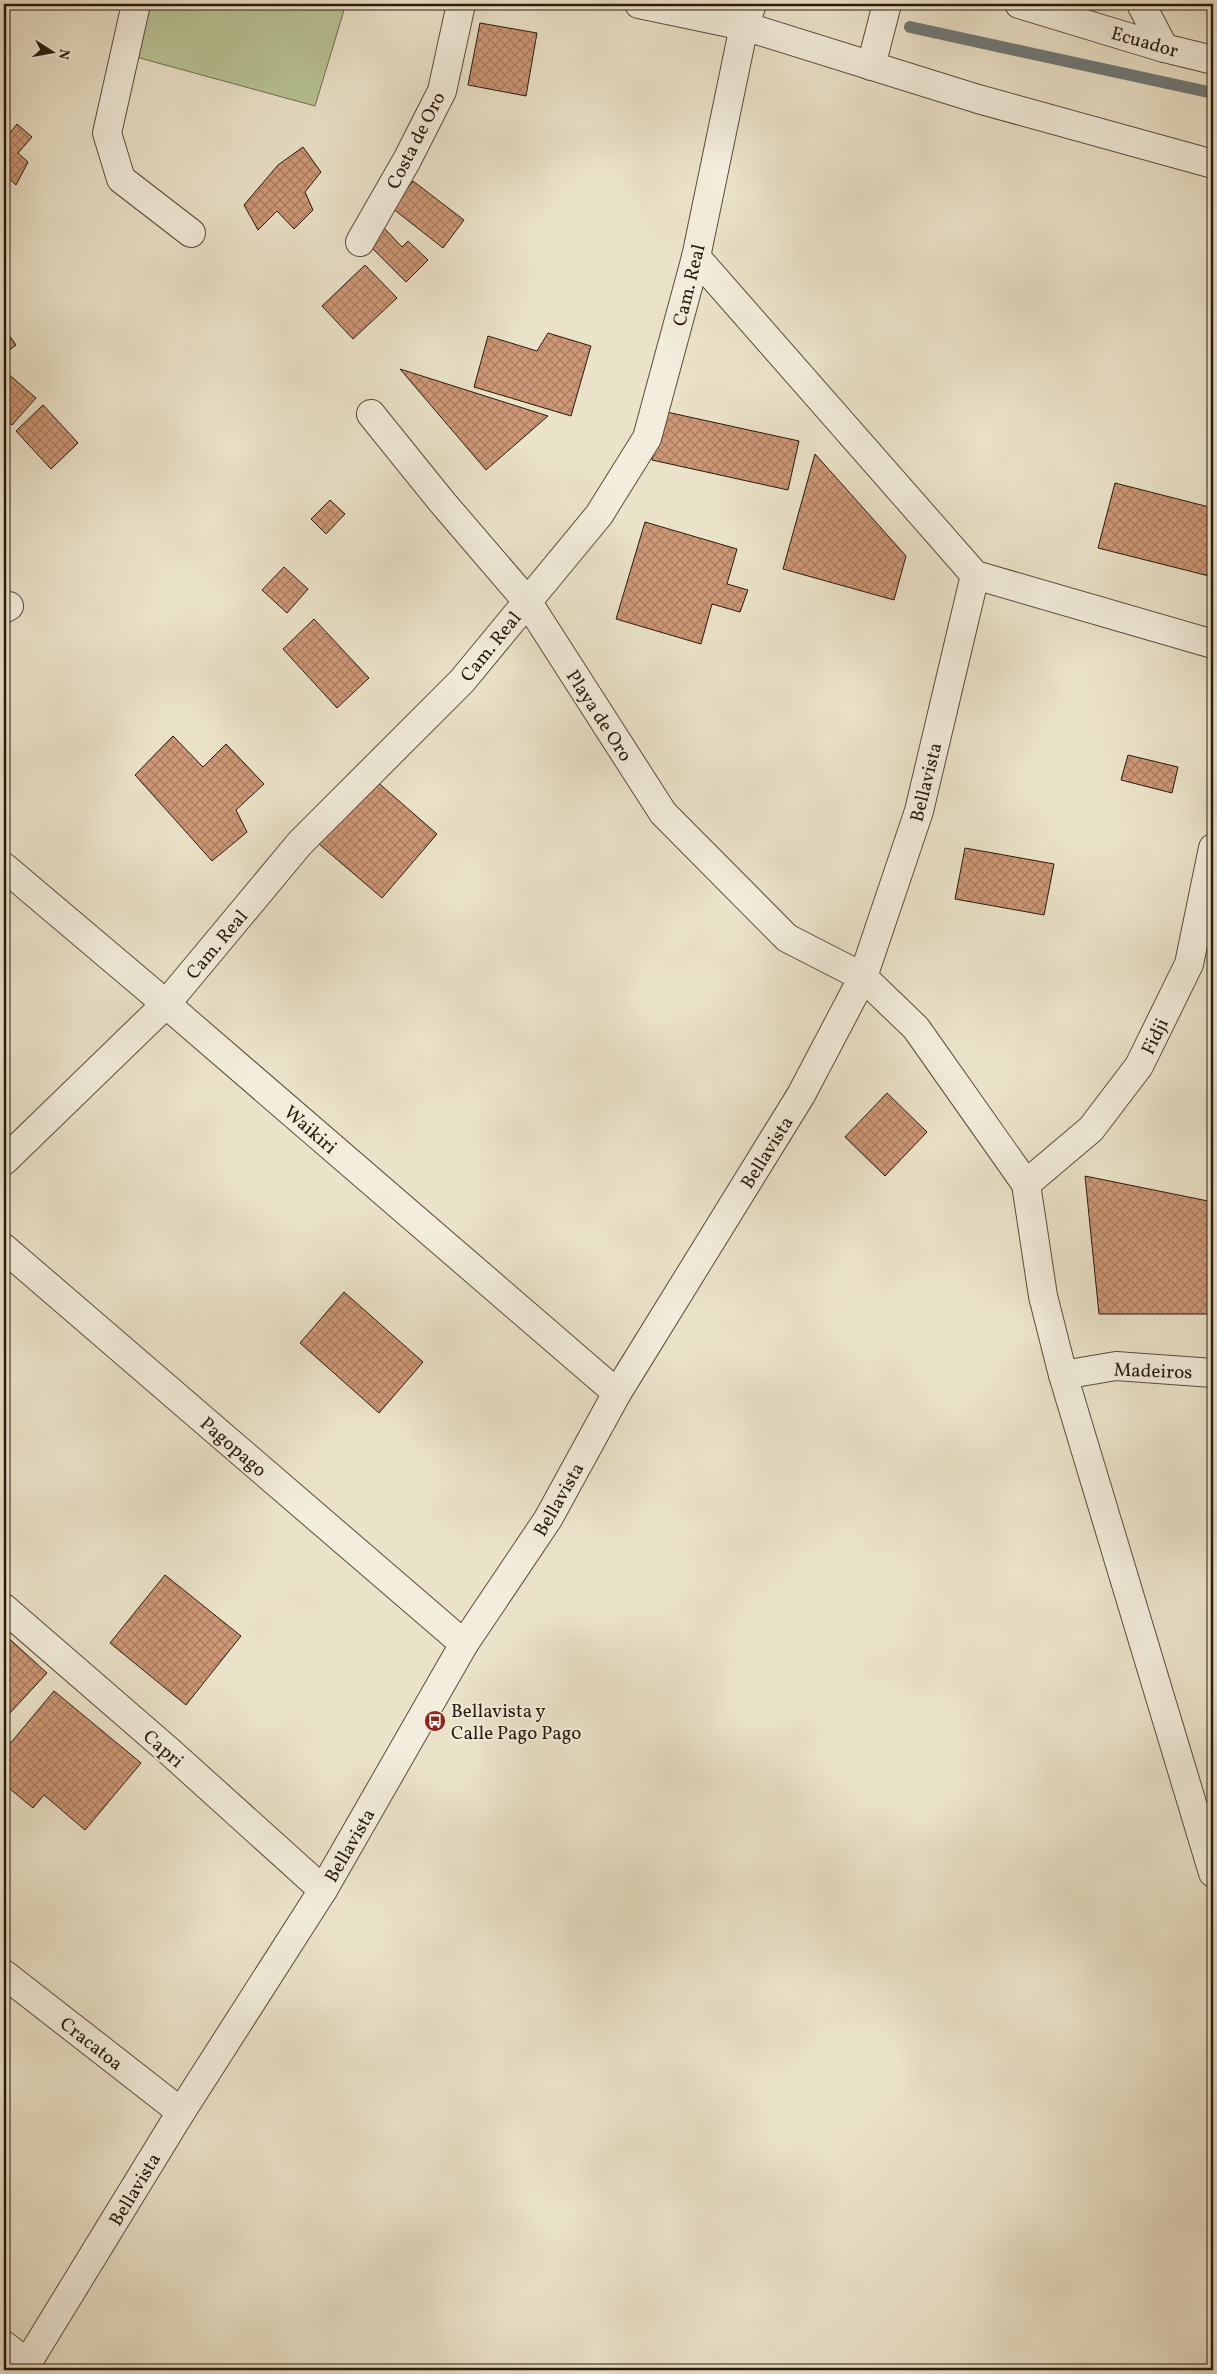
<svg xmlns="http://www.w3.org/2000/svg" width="1217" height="2374" viewBox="0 0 1217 2374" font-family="Vollkorn,serif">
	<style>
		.pitch { fill: #b8c395; stroke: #706e51 }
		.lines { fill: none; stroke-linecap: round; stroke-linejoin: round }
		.stream { stroke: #707b7a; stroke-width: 12 }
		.building { fill: url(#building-cross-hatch); stroke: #291a0d }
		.minor-casing { stroke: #5a4c3c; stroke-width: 30 }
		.minor { stroke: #f2eddc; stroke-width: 28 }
		.labels { text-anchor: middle; stroke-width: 4; stroke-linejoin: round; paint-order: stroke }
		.street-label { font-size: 19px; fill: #291a0d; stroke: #f2eddc }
		.poi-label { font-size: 19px; fill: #291a0d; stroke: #f2eddc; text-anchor: start }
	</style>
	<defs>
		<pattern id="building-cross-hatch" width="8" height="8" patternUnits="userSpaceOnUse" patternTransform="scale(1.25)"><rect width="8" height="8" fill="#ce9876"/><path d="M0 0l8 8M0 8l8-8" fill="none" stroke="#a77b5f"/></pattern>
	</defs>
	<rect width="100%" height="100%" fill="#ebe3c9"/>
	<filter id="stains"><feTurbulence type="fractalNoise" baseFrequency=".004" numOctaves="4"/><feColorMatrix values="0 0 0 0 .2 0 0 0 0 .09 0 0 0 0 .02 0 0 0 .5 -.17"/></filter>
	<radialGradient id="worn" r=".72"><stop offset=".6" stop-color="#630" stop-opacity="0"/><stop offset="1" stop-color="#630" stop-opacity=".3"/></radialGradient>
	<path class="pitch" d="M151,4H332L345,7L315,106L136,57Z"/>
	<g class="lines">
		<path class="stream" d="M910,27L1213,93"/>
	</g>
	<g class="building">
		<path d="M480,23L537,33L526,96L468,85Z"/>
		<path d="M17,124L32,137L18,153L28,162L16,185L4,174V140Z"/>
		<path d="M303,147L321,172L305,192L313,210L294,229L277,211L258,230L244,205L278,165Z"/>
		<path d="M413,181L464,220L443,248L392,208Z"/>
		<path d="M384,228L402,247L408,241L428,260L406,282L368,244Z"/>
		<path d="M365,265L397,298L353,339L322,306Z"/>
		<path d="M4,328L16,345L4,354Z"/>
		<path d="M548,333L591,346L571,416L474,387L488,336L537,351Z"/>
		<path d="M400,369L548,416L486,470Z"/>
		<path d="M6,372L36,398L12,425L4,418V375Z"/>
		<path d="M43,405L78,443L51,469L16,431Z"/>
		<path d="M662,411L799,441L788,490L652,460Z"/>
		<path d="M815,454L906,556L894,600L783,569Z"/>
		<path d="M1115,483L1213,508V577L1098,548Z"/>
		<path d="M330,500L345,514L326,534L311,519Z"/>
		<path d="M645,522L737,549L727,584L748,590L740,612L712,604L701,644L616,619Z"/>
		<path d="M284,567L308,589L287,613L262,590Z"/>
		<path d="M314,619L369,678L337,708L283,649Z"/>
		<path d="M173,736L203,767L226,744L264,784L236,810L247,832L212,861L135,775Z"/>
		<path d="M1128,755L1178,767L1172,793L1121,780Z"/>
		<path d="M375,780L437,834L382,898L319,844Z"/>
		<path d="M965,848L1054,864L1044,915L955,899Z"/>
		<path d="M887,1093L927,1132L885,1176L845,1137Z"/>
		<path d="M1085,1176L1213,1202V1314H1099Z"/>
		<path d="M344,1292L423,1362L379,1413L300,1343Z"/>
		<path d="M165,1575L241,1636L186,1705L110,1643Z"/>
		<path d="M4,1634L47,1673L10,1713L4,1707Z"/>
		<path d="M54,1691L141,1763L85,1830L44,1795L33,1808L4,1784V1751Z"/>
	</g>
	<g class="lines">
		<g class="minor-casing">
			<g id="minor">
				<path d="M136,4L107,133L121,179L191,233"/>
				<path d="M639,4L744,26L978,99L1213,164"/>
				<path d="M1019,4L1164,48L1213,60"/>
				<path d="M1141,4L1164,48"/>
				<path d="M871,66L887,4"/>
				<path d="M360,242L407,160L442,91L461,4"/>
				<path d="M696,257L975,575L1213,644"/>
				<path d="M371,414L442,502L527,601L663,813L787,938L863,977L916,1028L1026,1184L1043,1296L1063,1375L1213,1873"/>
				<path d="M4,609L9,606"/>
				<path d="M4,867L166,1004L617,1393"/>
				<path d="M4,1161L166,1004L300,843L462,681L599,515L647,438L696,257L744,26L752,4"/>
				<path d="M1026,1184L1091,1129L1139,1066L1189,964L1213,848"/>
				<path d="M4,1248L464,1644"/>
				<path d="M1063,1375L1116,1366L1213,1373"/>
				<path d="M4,1608L169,1751L323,1890"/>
				<path d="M4,1974L181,2112"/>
				<path d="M4,2345L27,2363"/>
				<path d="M23,2370L181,2112L323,1890L464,1644L548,1519L617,1393L801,1095L863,977L919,811L975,575"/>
			</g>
		</g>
		<use href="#minor" class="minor"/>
	</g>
	<defs>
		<g id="bus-disc" transform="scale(1.125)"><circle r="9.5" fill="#8f2418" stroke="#f2eddc"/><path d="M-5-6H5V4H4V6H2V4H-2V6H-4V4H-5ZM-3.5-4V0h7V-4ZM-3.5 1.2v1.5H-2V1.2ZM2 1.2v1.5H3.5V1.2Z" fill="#fff"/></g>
	</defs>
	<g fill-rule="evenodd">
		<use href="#bus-disc" x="435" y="1721"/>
	</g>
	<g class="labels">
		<g class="street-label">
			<text transform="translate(1145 41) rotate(16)" y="7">Ecuador</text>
			<text transform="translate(415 140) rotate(-63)" y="7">Costa de Oro</text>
			<text transform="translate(688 285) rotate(-76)" y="7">Cam. Real</text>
			<text transform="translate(490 646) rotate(-51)" y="7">Cam. Real</text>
			<text transform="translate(600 715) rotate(57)" y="7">Playa de Oro</text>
			<text transform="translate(925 782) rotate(-76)" y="7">Bellavista</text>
			<text transform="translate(216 944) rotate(-50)" y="7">Cam. Real</text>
			<text transform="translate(1154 1036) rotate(-64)" y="7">Fidji</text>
			<text transform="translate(311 1129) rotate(41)" y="7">Waikiri</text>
			<text transform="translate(766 1152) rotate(-58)" y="7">Bellavista</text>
			<text transform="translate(1153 1370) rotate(2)" y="7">Madeiros</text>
			<text transform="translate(234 1446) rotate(41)" y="7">Pagopago</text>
			<text transform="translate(558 1499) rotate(-60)" y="7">Bellavista</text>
			<text transform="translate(164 1748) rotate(41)" y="7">Capri</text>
			<text transform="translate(349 1845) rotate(-60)" y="7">Bellavista</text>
			<text transform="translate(92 2043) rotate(38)" y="7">Cracatoa</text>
			<text transform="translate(134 2189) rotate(-59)" y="7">Bellavista</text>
		</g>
		<g class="poi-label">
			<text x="451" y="1717">Bellavista y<tspan x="451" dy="22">Calle Pago Pago</tspan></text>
		</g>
	</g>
	<rect width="1217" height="2374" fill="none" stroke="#ebe3c9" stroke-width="20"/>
	<rect x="5" y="5" width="1207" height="2364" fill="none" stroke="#291a0d" stroke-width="2.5"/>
	<rect x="10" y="10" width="1197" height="2354" fill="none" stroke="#291a0d"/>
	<g transform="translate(52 52) rotate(101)" stroke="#f2eddc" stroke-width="4" paint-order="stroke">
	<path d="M0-4L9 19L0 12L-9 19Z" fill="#291a0d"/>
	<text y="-8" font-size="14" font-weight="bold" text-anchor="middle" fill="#291a0d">N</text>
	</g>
	<rect width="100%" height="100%" filter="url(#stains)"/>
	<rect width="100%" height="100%" fill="url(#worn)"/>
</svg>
